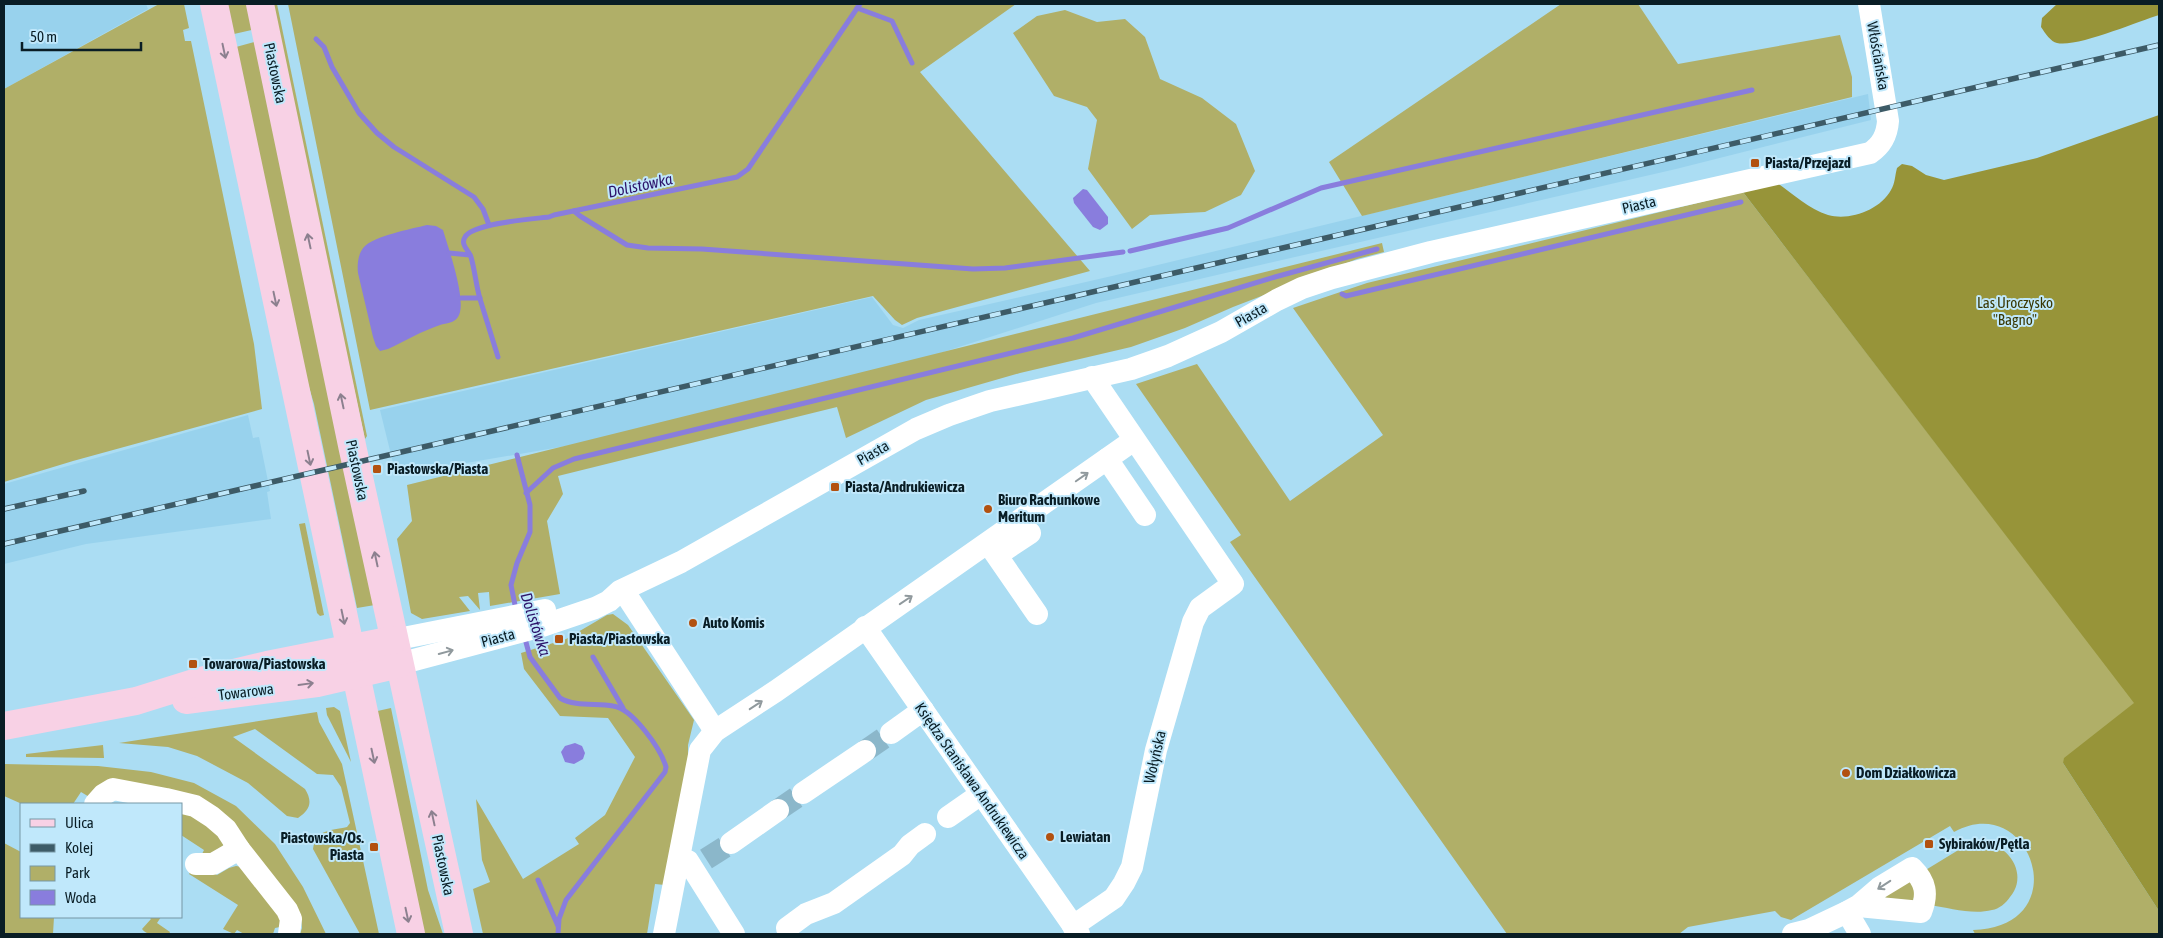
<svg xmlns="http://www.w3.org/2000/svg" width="2163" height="938" viewBox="0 0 2163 938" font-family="'Asap Condensed',sans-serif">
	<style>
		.built { fill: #98d2ed }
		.green { fill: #b0af68 }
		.forest { fill: #979439 }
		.water { fill: #897ddd }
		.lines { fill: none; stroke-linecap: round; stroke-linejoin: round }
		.stream { stroke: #897ddd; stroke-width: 5 }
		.minor-tunnel { stroke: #8bb7ca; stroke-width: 22; stroke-dasharray: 22 11; stroke-linecap: butt }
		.minor { stroke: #fff; stroke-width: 22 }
		.major { stroke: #f8d1e5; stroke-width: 28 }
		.rail-casing { stroke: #3d5b67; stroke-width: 5.5 }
		.rail { stroke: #c0e8fb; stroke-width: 4; stroke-dasharray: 11; stroke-linecap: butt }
		.oneway { stroke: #8c808f }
		.oneway2 { stroke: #90999d }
		.poi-dot { fill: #b25110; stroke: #c0e8fb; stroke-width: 2 }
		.labels { text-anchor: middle; stroke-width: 4; stroke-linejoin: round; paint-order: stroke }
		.street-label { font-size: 15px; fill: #091d25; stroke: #c0e8fb }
		.poi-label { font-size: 15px; font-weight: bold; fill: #091d25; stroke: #c0e8fb; text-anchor: start }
		.park-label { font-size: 15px; fill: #393703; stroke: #c0e8fb }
		.water-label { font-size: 16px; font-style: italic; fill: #2d146a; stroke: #c0e8fb }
	</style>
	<rect width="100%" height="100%" fill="#abddf3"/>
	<g class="built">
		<path d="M4,4H146L148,9L4,89Z"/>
		<path d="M1868,94L1871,120L1676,169L1096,303L900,366L601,440L396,475L380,410L872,297L893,325L903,328L919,320L1112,276Z"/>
		<path d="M248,415L253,438L259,437L270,491L267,492L271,519L86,544L4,564V484Z"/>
	</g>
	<g class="green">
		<path d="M159,4H184L189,28L183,30L185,41H191L254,344L262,409L73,461L4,482V89Z"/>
		<path d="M223,4H251L256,29L234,34L236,47L258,41L375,605L357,608L314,404L291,326Z"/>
		<path d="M270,4H277L367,436L365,439Z"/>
		<path d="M288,4H1016L920,72L1090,271L917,318L902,325L895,320L873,296L370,410Z"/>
		<path d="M1561,4H1638L1678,64L1840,35L1852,77V97L1362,216L1329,162Z"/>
		<path d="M1065,10L1097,22L1125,19L1145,37L1160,79L1202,98L1236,124L1255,171L1241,195L1205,212L1150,215L1132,229L1088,169L1097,120L1087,107L1054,96L1013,33L1037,16Z"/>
		<path d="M1743,192L2135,703L2063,763L2159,911V934H1975L1973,930C2078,927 2031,789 1954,832L1950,826L1791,920L1781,917L1775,911L1688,927L1679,934H1507L1230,542L1241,535L1136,384L1197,364L1290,501L1383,435L1293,308L1367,283Z"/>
		<path d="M1382,243L1384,252L1357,259L1233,307L1185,328L1131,347L1020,373L926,400L846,438L837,407L558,476L563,494L547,521L560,594L490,606L489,592L478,593L480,610L468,596L459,597L470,611L422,619L411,613L397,539L412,521L407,485Z"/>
		<path d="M305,523L324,615L320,616L317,613L299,524Z"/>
		<path d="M613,614L628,625L694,720L688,745V766L665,885L655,884L647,934H483L473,889L490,882L482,860L476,799L523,879L579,844L575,838L605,815L635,757L608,718L560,716L524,669L521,653L566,639L607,615Z"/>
		<path d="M334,707L340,711L351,762L327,715L326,708Z"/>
		<path d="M391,708L428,890L443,934H421L373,712Z"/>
		<path d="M317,712L319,722L342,764L379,934H360L313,849C316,829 330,831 347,827L350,823L341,787L333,775L317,774L255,729L233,737L305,789C313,802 310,810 298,818L287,816L248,783L197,756L168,747L119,743Z"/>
		<path d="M103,745L104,758L26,757V754Z"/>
		<path d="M4,764L98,766L151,772L194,783L236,806L275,844L303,887L326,934H300L302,928L301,918L200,802L91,798L81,792L73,804H22L4,796Z"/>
		<path d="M181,811L217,829L224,844L219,852L202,854L204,850L181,835Z"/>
		<path d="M1977,842C1985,843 1993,843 2000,848C2017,859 2024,881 2010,897C2006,903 1999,909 1992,910C1973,915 1949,908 1930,905L1924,871L1965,846Z"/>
		<path d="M4,843L21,852V917H54L53,934H4Z"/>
		<path d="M236,866L242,867L282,913L280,927L275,928L273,934H244L237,930L234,934L223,929L238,905L189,874L192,870L203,867L217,875L229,868Z"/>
		<path d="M1908,881L1917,886L1913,901L1886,898L1884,896Z"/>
		<path d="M149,917H161L157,923L170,932L169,934C159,934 148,937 142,929L151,919Z"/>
	</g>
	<g class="forest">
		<path d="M2057,4H2159V15C2139,21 2076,48 2057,43C2051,42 2045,33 2041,27L2042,18Z"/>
		<path d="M2159,115V911L2063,763L2064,758L2134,703L1743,192L1776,182C1792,193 1809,209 1828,215C1850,221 1880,210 1891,190C1895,184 1895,175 1897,168L1902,164L1912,166L1926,175L1944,180L2037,158Z"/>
	</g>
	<g class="water">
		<path d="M1083,189L1087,190L1108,217V224L1100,230L1093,227L1074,203L1073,198Z"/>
		<path d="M427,225L436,226L443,230C448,247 468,303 458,317C454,323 447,323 440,325C422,331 405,341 388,349L380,351L376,346L373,337L358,273C357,264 358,254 364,247C374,236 411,229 427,225Z"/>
		<path d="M575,743L582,746L585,753L583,759L574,764L565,762L561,752L565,746Z"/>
	</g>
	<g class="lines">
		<g class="stream">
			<path d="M857,8L892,21L912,63"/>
			<path d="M316,39L324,47L332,67L359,113L377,133L394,147L474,197L483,209L489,225"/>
			<path d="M574,211L580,216L627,245L648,248L702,249L973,269L1005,268L1123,252"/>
			<path d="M1130,251L1228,228L1321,188L1752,90"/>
			<path d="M449,253L470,255"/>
			<path d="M1342,294L1346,296L1741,202"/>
			<path d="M461,298H480"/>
			<path d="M498,357C492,338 486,318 480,299C476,285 475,271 471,257C469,250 460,245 465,237C473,223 532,219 549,217L554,215L737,177L748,169L860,4"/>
			<path d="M526,493L553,468L574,459L1073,338L1275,277L1377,249"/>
			<path d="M516,610L511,585L517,563L530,532V505L517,455"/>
			<path d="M524,635L530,657L560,698C575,707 596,703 613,706C632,708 661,749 666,767L665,772L566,900L559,919L558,934"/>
			<path d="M593,657L623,708"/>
			<path d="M538,880L558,926"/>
		</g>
		<g class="minor-tunnel">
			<path d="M865,751L891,733"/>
			<path d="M778,810L803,793"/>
			<path d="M706,859L731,843"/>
		</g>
		<g class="minor">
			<path d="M1107,459L1145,515"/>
			<path d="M988,543L1037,614"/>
			<path d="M997,555L1030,533"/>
			<path d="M623,590L715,731"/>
			<path d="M865,627L1079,934"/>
			<path d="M393,640L545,610"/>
			<path d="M399,664L542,626L595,608L609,601L620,591L681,562L916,429L949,415L990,401L1131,369L1168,356L1221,332L1277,300L1302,288L1332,278L1431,252L1870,153C1882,145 1887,135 1888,121L1869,4"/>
			<path d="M891,733L923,710"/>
			<path d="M803,793L865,751"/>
			<path d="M95,804L103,795L113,789L166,799L195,806L212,817L226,829L239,849L287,910L291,919L289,934"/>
			<path d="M948,817L981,794"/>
			<path d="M731,843L778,810"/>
			<path d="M688,861L734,934"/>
			<path d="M196,864H213L239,849"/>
			<path d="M1847,912L1860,934"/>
			<path d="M1073,926L1114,898L1124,883L1132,867L1156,750L1193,622L1200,608L1233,584L1092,377"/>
			<path d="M787,928L806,914L834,903L902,855L910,845L925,834"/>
			<path d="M664,934L700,750L715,731L776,691L1134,440"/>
			<path d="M1793,934L1809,930L1847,912L1858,906L1879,888L1912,868C1926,882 1928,894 1921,912L1858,906"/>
		</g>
		<g class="major">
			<path d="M214,4L411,934"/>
			<path d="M260,4L353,450L459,934"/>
			<path d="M186,700L317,683L399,664"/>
			<path d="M4,726L136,701L200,681L267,665L393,640"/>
		</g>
		<g class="rail-casing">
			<g id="rail">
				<path d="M4,509L84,491"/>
				<path d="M4,544L2159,45"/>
			</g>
		</g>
		<use href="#rail" class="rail"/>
	</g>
	<defs><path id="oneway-shaft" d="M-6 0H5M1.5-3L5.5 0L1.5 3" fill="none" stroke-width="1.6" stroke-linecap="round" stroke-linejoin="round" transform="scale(1.25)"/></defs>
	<g class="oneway">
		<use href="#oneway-shaft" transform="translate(224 51) rotate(78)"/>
		<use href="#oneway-shaft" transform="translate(309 241) rotate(-102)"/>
		<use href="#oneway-shaft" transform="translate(275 299) rotate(78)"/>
		<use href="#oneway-shaft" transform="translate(342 401) rotate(-102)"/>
		<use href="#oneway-shaft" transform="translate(309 458) rotate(78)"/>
		<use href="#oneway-shaft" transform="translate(376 559) rotate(-102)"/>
		<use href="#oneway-shaft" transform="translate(343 617) rotate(78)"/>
		<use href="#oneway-shaft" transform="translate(306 684) rotate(-8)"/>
		<use href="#oneway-shaft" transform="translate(373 756) rotate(78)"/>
		<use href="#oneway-shaft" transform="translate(433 818) rotate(-102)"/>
		<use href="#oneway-shaft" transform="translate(407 915) rotate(78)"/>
	</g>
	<g class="oneway2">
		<use href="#oneway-shaft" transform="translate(1082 477) rotate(-35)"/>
		<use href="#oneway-shaft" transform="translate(906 600) rotate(-34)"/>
		<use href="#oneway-shaft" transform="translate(446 652) rotate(-15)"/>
		<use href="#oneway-shaft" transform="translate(756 705) rotate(-33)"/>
		<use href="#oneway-shaft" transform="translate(1884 885) rotate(147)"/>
	</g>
	<g class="poi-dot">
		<rect x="1750" y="158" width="10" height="10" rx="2.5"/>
		<rect x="372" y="464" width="10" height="10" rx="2.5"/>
		<rect x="830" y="482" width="10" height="10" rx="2.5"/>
		<circle cx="988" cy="509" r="5"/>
		<circle cx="693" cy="623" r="5"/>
		<rect x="554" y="634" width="10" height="10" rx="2.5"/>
		<rect x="188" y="659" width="10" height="10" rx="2.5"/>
		<circle cx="1846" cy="773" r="5"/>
		<circle cx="1050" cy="837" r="5"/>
		<rect x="1924" y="839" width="10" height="10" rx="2.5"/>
		<rect x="369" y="842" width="10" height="10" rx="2.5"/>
	</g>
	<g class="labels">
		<g class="street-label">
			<text transform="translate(1878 56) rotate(80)" y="5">Włościańska</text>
			<text transform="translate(275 73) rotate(78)" y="5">Piastowska</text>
			<text transform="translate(1639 205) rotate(-13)" y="5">Piasta</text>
			<text transform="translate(1251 315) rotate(-30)" y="5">Piasta</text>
			<text transform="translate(873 453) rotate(-30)" y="5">Piasta</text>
			<text transform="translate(357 470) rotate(78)" y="5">Piastowska</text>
			<text transform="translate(498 638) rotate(-15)" y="5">Piasta</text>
			<text transform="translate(246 692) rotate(-7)" y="5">Towarowa</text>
			<text transform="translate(1155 757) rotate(-77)" y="5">Wołyńska</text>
			<text transform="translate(972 781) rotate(55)" y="5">Księdza Stanisława Andrukiewicza</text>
			<text transform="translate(443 865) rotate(78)" y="5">Piastowska</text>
		</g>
		<g class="poi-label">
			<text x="1765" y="168">Piasta/Przejazd</text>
			<text x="387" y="474">Piastowska/Piasta</text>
			<text x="845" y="492">Piasta/Andrukiewicza</text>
			<text x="998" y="505">Biuro Rachunkowe<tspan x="998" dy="17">Meritum</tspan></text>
			<text x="703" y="628">Auto Komis</text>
			<text x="569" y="644">Piasta/Piastowska</text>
			<text x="203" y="669">Towarowa/Piastowska</text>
			<text x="1856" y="778">Dom Działkowicza</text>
			<text x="1060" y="842">Lewiatan</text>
			<text x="364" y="843" text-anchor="end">Piastowska/Os.<tspan x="364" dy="17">Piasta</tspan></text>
			<text x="1939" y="849">Sybiraków/Pętla</text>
		</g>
		<g class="park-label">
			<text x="2015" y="308">Las Uroczysko<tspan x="2015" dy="17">"Bagno"</tspan></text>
		</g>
		<g class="water-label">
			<text transform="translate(640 185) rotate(-12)" y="6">Dolistówka</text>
			<text transform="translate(536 624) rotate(72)" y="6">Dolistówka</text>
		</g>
	</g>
	<rect width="2163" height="938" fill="none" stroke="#091d25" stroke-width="10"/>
	<rect x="20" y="803" width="162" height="115" fill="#c0e8fb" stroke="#7797a5"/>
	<rect x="30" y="819" width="25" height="8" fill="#f8d1e5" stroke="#7797a5"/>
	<text x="65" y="828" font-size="15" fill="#091d25">Ulica</text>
	<rect x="30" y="844" width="25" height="8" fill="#3d5b67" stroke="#7797a5"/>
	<text x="65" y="853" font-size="15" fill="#091d25">Kolej</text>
	<rect x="30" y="866" width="25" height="15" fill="#b0af68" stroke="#7797a5"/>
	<text x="65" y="878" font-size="15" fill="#091d25">Park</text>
	<rect x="30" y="890" width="25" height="15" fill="#897ddd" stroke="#7797a5"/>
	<text x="65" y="903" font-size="15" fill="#091d25">Woda</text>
	<path d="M22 42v8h119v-8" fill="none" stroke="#091d25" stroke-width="2.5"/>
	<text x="30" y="42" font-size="15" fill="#091d25" stroke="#c0e8fb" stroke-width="4" paint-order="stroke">50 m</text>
</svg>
